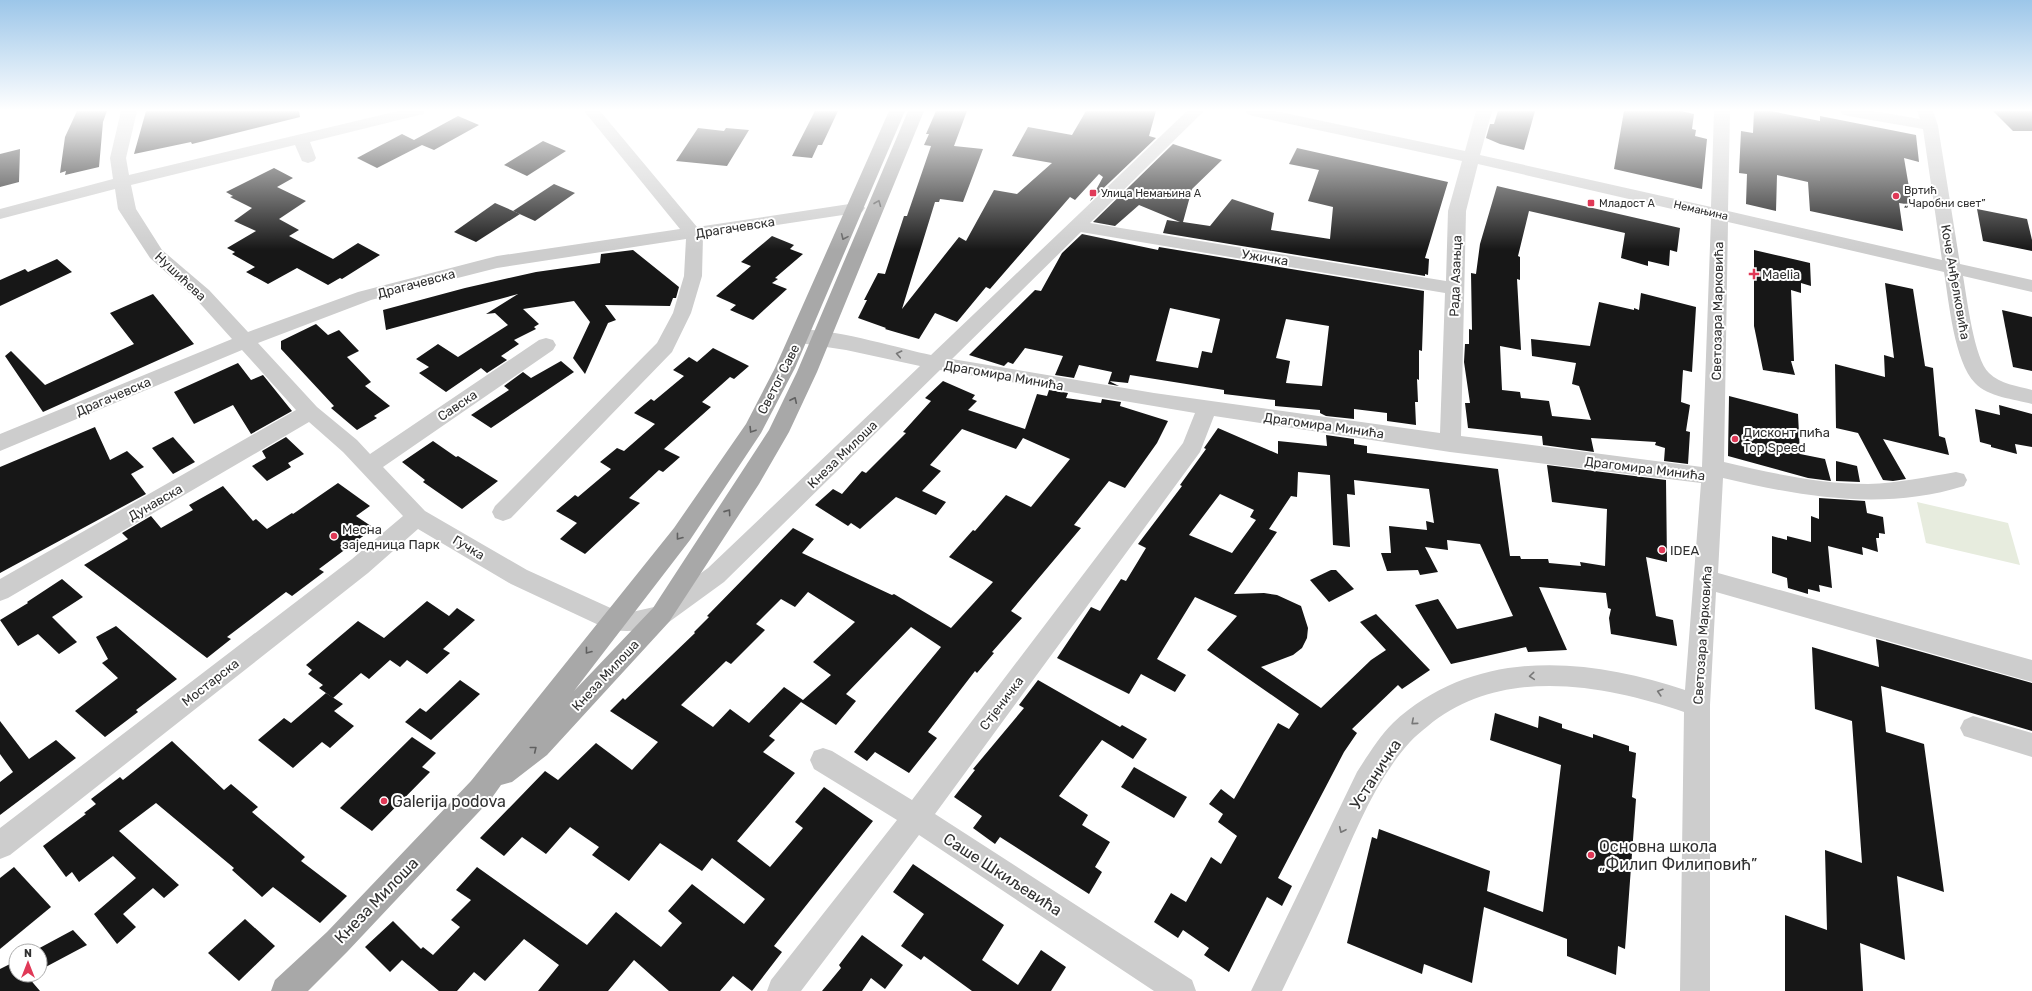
<svg xmlns="http://www.w3.org/2000/svg" width="2032" height="991" viewBox="0 0 2032 991" font-family="Rubik,sans-serif">
	<style>
		.green { fill: #e7ecde }
		.building { fill: #171717; fill-rule: evenodd }
		.lines { fill: none; stroke-linecap: round; stroke-linejoin: round }
		.minor { fill: #cdcdcd; fill-rule: evenodd }
		.major { fill: #a8a8a8; fill-rule: evenodd }
		.oneway { stroke: #606060 }
		.oneway2 { stroke: #777 }
		.poi-dot { fill: #e03957; stroke: #fff; stroke-width: 1.5 }
		.labels { text-anchor: middle; stroke-width: 4; stroke-linejoin: round; paint-order: stroke }
		.far-poi-label { font-size: 11px; fill: #303030; stroke: #fff; text-anchor: start }
		.far-street-label { font-size: 11px; fill: #303030; stroke: #fff }
		.street-label { font-size: 13px; fill: #303030; stroke: #fff }
		.poi-label { font-size: 13px; fill: #303030; stroke: #fff; text-anchor: start }
		.near-street-label { font-size: 16px; fill: #303030; stroke: #fff }
		.near-poi-label { font-size: 16px; fill: #303030; stroke: #fff; text-anchor: start }
	</style>
	<rect width="100%" height="100%" fill="#fff"/>
	<path class="green" d="M1917,502L2008,523L2020,565L1926,543Z"/>
	<g class="building">
		<path d="M77,111H107L103,122L99,167L65,175L66,171L60,173L65,137Z"/>
		<path d="M146,111H299L300,117L192,144L191,142L134,154Z"/>
		<path d="M815,111H838L822,145H818L812,158L792,156Z"/>
		<path d="M936,111H967L954,146L983,149L963,202L940,199L939,202H935L902,309L959,237L966,241L994,190L1017,194L1052,163L1012,156L1028,127L1072,135L1086,111H1156L1149,136L1156,138L1090,201L1103,177L1099,174L1075,200L1070,197L990,289L986,287L957,322L935,313L919,339L885,329L886,328L858,318L867,300H864L878,273L885,274L904,216H907L931,146L924,145L929,134H926Z"/>
		<path d="M1498,111H1535L1524,150L1500,144L1486,138L1490,124H1494Z"/>
		<path d="M1624,111H1681L1694,114L1692,129L1696,130L1695,136L1707,139L1702,189L1614,169Z"/>
		<path d="M1754,111H1771L1820,121V116L1916,135L1919,162L1904,158L1912,205L1899,203L1903,231L1810,211L1808,182L1777,175L1776,211L1746,204L1747,174L1739,173L1741,131L1753,133Z"/>
		<path d="M1993,111H2032V131H2013Z"/>
		<path d="M458,116L479,125L434,150L422,145L377,168L357,158L402,134L414,140Z"/>
		<path d="M698,128L724,131L726,128L749,130L727,166L676,161Z"/>
		<path d="M543,141L566,151L527,176L504,165Z"/>
		<path d="M1173,144L1222,160L1192,189L1183,222L1210,226L1232,199L1274,213L1271,230L1330,239L1333,207L1308,201L1319,170L1289,164L1297,148L1448,182L1425,258L1429,259L1428,275L1425,274V276L1163,233L1167,220L1180,222L1139,205L1115,226L1093,222Z"/>
		<path d="M20,149L19,182L0,187V154Z"/>
		<path d="M274,168L293,178L277,187L306,201L279,219L299,230L289,236L333,259L358,243L380,255L342,279L340,278L328,285L297,268L268,284L246,272L255,267L232,254L235,252L227,248L256,231L234,221L252,208L230,197L233,196L226,192Z"/>
		<path d="M554,184L575,193L535,221L513,211Z"/>
		<path d="M1497,186L1680,228L1677,252L1670,250L1669,266L1648,261V266L1621,258L1625,233L1529,211L1518,256L1520,257V280L1517,279L1521,350L1500,346L1502,390L1520,392L1521,398L1549,401L1552,416L1591,420L1579,386L1572,384L1576,363L1532,356L1531,339L1590,346L1599,302L1634,310V308L1639,310L1641,293L1696,307L1692,372L1683,370L1681,402L1690,405L1686,431L1690,432L1688,464L1664,461L1665,448L1655,445L1656,442L1591,438L1594,452L1543,445L1542,436L1468,428L1465,403H1470L1464,362L1465,344H1469V329L1472,330L1471,273L1476,274L1480,244Z"/>
		<path d="M495,203L520,214L476,242L454,232Z"/>
		<path d="M1977,209L2027,219L2032,240V251L1983,241Z"/>
		<path d="M1082,234L1158,250L1159,247L1424,291L1422,351L1419,350V380L1417,379L1418,402H1415L1416,425L1387,421V413L1354,409V419L1326,416L1320,413V410L1275,406V400L1224,394V390L1130,375L1128,383L1109,381L1119,386L1108,384L1112,372L1079,365L1074,378L1055,375L1063,356L1025,348L1013,364L1008,362L1004,366L969,355L1035,290L1041,291L1062,253ZM1170,308L1220,319L1212,353L1202,351L1198,368L1156,361ZM1286,319L1329,326L1322,386L1286,383L1290,361L1276,358Z"/>
		<path d="M772,236L794,245L790,249L803,254L775,278L778,279L772,283L787,289L753,320L730,310L736,305L716,296L751,266L741,262Z"/>
		<path d="M633,250L679,287L676,298H673L670,306L605,305L616,320L608,323L585,374L573,358L590,322L574,301L523,309L539,324L534,327L536,329L514,340L519,344L501,356L507,360L487,373L481,368L446,392L419,373L429,367L416,359L438,344L458,357L508,325L495,313L486,314L518,294L386,330L383,310L465,288L536,272L600,263L601,254Z"/>
		<path d="M1754,250L1810,263L1811,286L1801,283V293L1791,290L1794,361H1791L1795,375L1763,370L1754,326Z"/>
		<path d="M57,259L72,272L0,306V280L25,269L28,272Z"/>
		<path d="M1885,283L1913,289L1925,366L1933,368L1939,436L1945,438L1949,455L1883,439L1906,479L1893,481L1883,480L1858,433L1836,428L1835,364L1885,377L1884,355L1894,358Z"/>
		<path d="M153,294L194,344L43,412L5,356L11,351L45,385L134,344L110,313Z"/>
		<path d="M2002,310L2032,317V371L2013,367Z"/>
		<path d="M316,324L328,335L339,330L359,351L347,357L371,382L365,386L390,406L374,416L377,418L357,430L331,408L334,406L281,349V341Z"/>
		<path d="M713,348L749,366L734,379L730,377L702,402L711,407L664,449L680,457L663,472L659,470L629,498L640,503L585,554L560,539L577,523L556,511L575,495L578,497L611,469L600,462L617,448L624,451L655,424L634,413L651,399L654,401L684,376L673,370L689,357L697,362Z"/>
		<path d="M561,361L574,372L491,428L471,415L509,390L504,386L523,372L531,378Z"/>
		<path d="M238,363L251,380L263,375L292,411L251,434L233,405L194,424L174,392Z"/>
		<path d="M943,381L975,395L972,399L977,401L968,410L1025,429L1037,394L1047,396L1049,390L1068,393L1066,398L1101,403L1102,399L1121,402L1120,406L1168,421L1157,443L1125,488L1109,481L1074,525L1081,528L1011,611L1022,618L992,652L994,653L977,673L975,671L928,732L937,738L909,773L875,752L867,761L854,752L941,647L911,627L846,694L856,701L836,725L801,702L769,736L775,740L763,752L795,773L737,841L770,867L803,828L795,822L824,787L873,821L774,946L782,952L752,991L733,976L720,991H669L634,960L608,991H538L559,965L524,939L485,981L474,972L457,991H439L402,960L390,972L365,947L393,921L421,949L423,947L433,955L460,927L451,920L471,900L456,890L477,867L587,945L616,912L661,947L682,923L668,911L692,884L744,924L765,899L712,858L702,871L660,843L629,881L592,855L599,847L570,827L546,854L522,837L504,856L480,838L545,771L558,780L596,743L632,770L658,742L610,711L623,698L625,700L695,633L694,632L709,617L707,616L793,528L814,539L802,553L892,595L894,594L951,628L993,582L949,557L973,530L975,531L1006,495L1031,507L1070,459L1023,438L1016,449L962,429L930,465L941,471L922,491L946,502L936,515L896,497L860,529L851,523L848,526L815,505L833,489L842,494L862,471L866,473L906,433L903,432L931,401L925,398ZM808,592L855,622L813,662L831,675L803,700L784,687L749,723L730,709L713,727L681,705L726,661L731,664L765,630L756,624L781,599L795,607Z"/>
		<path d="M1729,396L1798,414L1800,454L1825,459L1831,481L1808,478L1728,456Z"/>
		<path d="M1999,405L2032,414V447L2015,444L2017,454L1991,447V445L1980,442L1975,409L2000,415Z"/>
		<path d="M95,427L110,460L127,451L144,467L131,474L146,494L0,573V467Z"/>
		<path d="M1218,428L1278,454V441L1327,446L1326,435L1354,439V444L1367,446V453L1498,469L1510,556H1520L1521,559H1548L1549,563L1581,566L1580,562L1605,566L1607,509L1552,502L1547,465L1666,480L1667,562L1646,557L1656,616L1673,620L1677,646L1611,634L1609,618L1611,609L1608,608L1606,593L1539,587L1567,650L1528,652L1526,647L1451,664L1415,605L1438,599L1457,629L1513,616L1480,544L1447,540L1448,550L1425,547L1438,572L1420,575L1418,570L1387,571L1381,553H1391L1389,526L1427,530L1426,521L1434,523L1429,489L1354,480L1355,495L1347,494L1350,547L1333,545L1330,475L1298,472L1297,497L1291,496L1269,529L1277,532L1234,594L1264,593L1277,595L1301,606L1308,628L1307,638L1302,648L1293,655L1261,667L1321,708L1371,660L1386,650L1360,622L1376,614L1430,670L1402,689L1398,685L1352,729L1357,733L1344,752L1278,878L1292,886L1282,906L1267,897L1229,972L1204,955L1209,948L1183,930L1178,938L1154,922L1171,893L1186,902L1211,857L1221,864L1237,836L1218,822L1223,814L1209,804L1221,789L1234,799L1278,723L1289,729L1299,714L1207,650L1237,616L1195,597L1157,659L1186,675L1175,692L1141,674L1129,694L1057,658L1091,607L1100,611L1121,579L1126,581L1146,548L1138,544L1182,486L1180,485L1206,449L1204,448ZM1220,494L1254,510L1250,517L1256,520L1232,553L1189,535Z"/>
		<path d="M173,437L195,462L173,474L152,448Z"/>
		<path d="M286,437L304,454L288,463L291,467L267,481L252,466L266,458L262,451Z"/>
		<path d="M433,441L456,457L458,456L498,481L462,509L423,482L425,480L402,462Z"/>
		<path d="M1836,461L1857,466L1860,482L1836,481Z"/>
		<path d="M338,483L370,506L356,516L374,528L319,569L324,572L292,596L286,592L227,637L231,639L207,658L84,565L128,539L122,533L151,516L161,528L193,510L189,505L223,486L253,521L256,519L267,529L292,513L293,514Z"/>
		<path d="M1819,498L1865,501L1867,513L1883,517L1885,534L1879,533V538H1876L1878,552L1862,547L1863,555L1828,546L1832,588L1819,585L1820,592L1808,589V594L1788,588L1787,578L1772,573V536L1787,540V536L1811,542V516L1819,519Z"/>
		<path d="M1331,570H1336L1354,589L1329,602L1310,580Z"/>
		<path d="M62,579L83,597L52,617L77,642L59,654L38,634L18,646L0,620L28,603L27,602Z"/>
		<path d="M427,601L449,616L457,608L475,620L443,649L450,653L427,674L407,660L400,667L390,660L369,679L361,673L333,698L319,688L323,685L308,674L312,670L306,665L358,621L384,638Z"/>
		<path d="M116,626L177,679L136,710L138,712L105,737L75,711L118,678L102,663L108,659L96,637Z"/>
		<path d="M1876,639L2032,683V731L1881,686L1886,732L1924,744L1944,892L1897,876L1905,960L1860,943L1863,991H1785V915L1827,930L1825,850L1862,863L1852,721L1815,709L1812,647L1879,667Z"/>
		<path d="M460,680L480,694L431,740L405,722L420,708L426,712Z"/>
		<path d="M1038,680L1120,727L1122,725L1147,739L1133,759L1102,740L1059,796L1088,815L1082,825L1110,842L1095,867L1102,872L1089,894L1000,837L995,844L973,828L982,816L954,797L975,770L973,769L1024,708L1019,705Z"/>
		<path d="M326,693L343,704L334,711L354,726L330,748L322,742L293,768L258,740L284,718L291,723Z"/>
		<path d="M1495,713L1538,728L1539,716L1562,724V728L1593,738V734L1629,746V751L1636,753L1632,797L1636,799L1625,949L1618,946L1616,975L1567,956V939L1484,907L1472,983L1424,964L1422,974L1347,943L1372,837L1377,839L1379,829L1490,871L1487,891L1543,912L1561,765L1490,740Z"/>
		<path d="M0,721L29,759L56,740L76,758L0,815V782L13,772L0,754Z"/>
		<path d="M412,737L436,753L422,767L430,772L372,831L340,808Z"/>
		<path d="M172,741L224,790L231,784L258,807L252,812L305,857L301,861L347,896L320,923L273,887L262,897L232,870L234,868L156,803L119,831L179,885L164,898L153,888L123,914L136,927L117,944L94,914L136,878L113,856L79,882L72,872L66,877L43,846L86,814L84,813L96,804L91,799L120,777L123,780Z"/>
		<path d="M1134,767L1187,797L1174,818L1121,787Z"/>
		<path d="M913,864L1004,925L982,960L1018,985L1041,950L1066,967L1051,991H972L924,956L921,960L901,946L924,914L893,892Z"/>
		<path d="M14,867L51,907L0,949V878Z"/>
		<path d="M245,919L275,946L239,981L208,953Z"/>
		<path d="M73,930L87,945L40,970V951H34Z"/>
		<path d="M862,935L903,965L885,989L871,978L862,991H822L841,968L839,965Z"/>
		<path d="M16,961V975H32L28,977L40,991H0V969Z"/>
	</g>
	<g class="lines">
		<g class="minor">
			<path d="M121,111H137L126,158L129,175L398,111H425L423,114L310,142L316,158L314,161L308,163L302,161L295,145L131,185L136,209L162,250L209,290L248,332L358,292L497,256L680,229L584,111H600L697,227L856,203L862,204L865,208L862,212L856,213L703,236L702,276L691,313L672,352L511,518L503,521L495,518L492,512L495,506L657,343L673,313L684,276L686,239L497,268L371,300L258,343L317,407L357,440L370,454L539,340L546,338L553,340L556,345L553,350L383,467L425,511L527,570L615,610L632,612L654,607L708,568L920,366L846,350L800,343L793,341L790,336L793,331C819,324 901,349 931,355L1187,111H1204L1090,223L1446,281L1448,211L1462,161L1253,116L1247,114L1245,111H1275L1465,151L1476,111H1492L1480,155L1711,207L1714,111H1730L1728,211L1942,260L1923,129L1848,116L1842,114L1840,111H1874L1920,119L1917,111H1933L1938,126L1960,264L2032,280V292L1963,276C1967,298 1974,359 1989,373C2000,384 2018,386 2032,390V404C2014,399 1988,397 1975,383C1954,361 1949,302 1944,272L1728,222L1724,462C1771,473 1819,484 1868,484C1898,483 1927,477 1956,472L1964,474L1967,480L1964,486C1884,511 1803,497 1723,478L1718,573L2032,660V682L1716,592L1710,705V991H1680L1684,712C1603,684 1500,666 1428,726C1422,731 1415,736 1410,742C1374,782 1355,833 1333,882C1317,919 1299,955 1282,991H1251L1357,772C1368,755 1379,737 1393,723C1475,647 1587,657 1685,690L1701,483L1450,452L1214,416L1200,452L935,814L1192,980L1196,991H1154L919,835L801,991H767L771,980L897,820L814,769L810,760L814,751L823,748L832,751L912,800L1183,443L1195,413L940,370L724,582L669,622C647,630 626,635 603,627L511,584L418,529L368,573L10,855L0,859V828L352,559L403,516L343,452L309,422L8,598L0,601V579L296,410L242,350L0,451V434L232,339L195,298L150,258L118,209L115,189L0,219V209L113,179L110,158ZM1478,164L1711,218L1702,467L1461,436L1466,211ZM1081,232L1445,293L1440,433L1154,393L952,359Z"/>
			<path d="M1973,716L2032,733V757L1964,736L1960,728L1964,720Z"/>
		</g>
		<path class="major" d="M889,111H905L795,368L761,433L690,540L574,691L653,608L769,430L797,372L908,111H924L817,372L789,432L759,484L669,622L547,755L512,782L501,785L491,799L347,952L308,991H271L275,980L327,932L471,781L674,528L746,424L775,368Z"/>
	</g>
	<defs><path id="oneway-chevron" d="M-2-3.5L2.5 0L-2 3.5" fill="none" stroke-width="1.6" stroke-linecap="round" stroke-linejoin="round"/></defs>
	<g class="oneway">
		<use href="#oneway-chevron" transform="translate(878 203) rotate(-68)"/>
		<use href="#oneway-chevron" transform="translate(844 237) rotate(114)"/>
		<use href="#oneway-chevron" transform="translate(794 400) rotate(-65)"/>
		<use href="#oneway-chevron" transform="translate(752 430) rotate(122)"/>
		<use href="#oneway-chevron" transform="translate(728 512) rotate(-55)"/>
		<use href="#oneway-chevron" transform="translate(679 537) rotate(128)"/>
		<use href="#oneway-chevron" transform="translate(588 651) rotate(128)"/>
		<use href="#oneway-chevron" transform="translate(534 749) rotate(-39)"/>
	</g>
	<g class="oneway2">
		<use href="#oneway-chevron" transform="translate(899 354) rotate(-168)"/>
		<use href="#oneway-chevron" transform="translate(1532 676) rotate(175)"/>
		<use href="#oneway-chevron" transform="translate(1660 692) rotate(-163)"/>
		<use href="#oneway-chevron" transform="translate(1414 722) rotate(139)"/>
		<use href="#oneway-chevron" transform="translate(1342 830) rotate(115)"/>
	</g>
	<linearGradient id="sky" x2="0" y2="1"><stop stop-color="#9cc6e9"/><stop offset="0.44" stop-color="#fff"/><stop offset="1" stop-color="#fff" stop-opacity="0"/></linearGradient>
	<rect width="2032" height="250" fill="url(#sky)"/>
	<g class="poi-dot">
		<rect x="1089" y="189" width="8" height="8" rx="2"/>
		<circle cx="1896" cy="196" r="4"/>
		<rect x="1587" y="199" width="8" height="8" rx="2"/>
		<path d="M1752 268h4v4h4v4h-4v4h-4v-4h-4v-4h4z"/>
		<circle cx="1735" cy="439" r="4"/>
		<circle cx="334" cy="536" r="4"/>
		<circle cx="1662" cy="550" r="4"/>
		<circle cx="384" cy="801" r="4"/>
		<circle cx="1591" cy="855" r="4"/>
	</g>
	<g class="labels">
		<g class="far-poi-label">
			<text x="1904" y="194">Вртић<tspan x="1904" dy="13">„Чаробни свет”</tspan></text>
			<text x="1101" y="197">Улица Немањина А</text>
			<text x="1599" y="207">Младост А</text>
		</g>
		<g class="far-street-label">
			<text transform="translate(1701 210) rotate(13)" y="4">Немањина</text>
		</g>
		<g class="street-label">
			<text transform="translate(735 227) rotate(-9)" y="5">Драгачевска</text>
			<text transform="translate(1265 257) rotate(9)" y="5">Ужичка</text>
			<text transform="translate(181 276) rotate(43)" y="5">Нушићева</text>
			<text transform="translate(1455 276) rotate(-88)" y="5">Рада Азањца</text>
			<text transform="translate(1956 282) rotate(80)" y="5">Коче Анђелковића</text>
			<text transform="translate(416 283) rotate(-15)" y="5">Драгачевска</text>
			<text transform="translate(1717 311) rotate(-89)" y="5">Светозара Марковића</text>
			<text transform="translate(1004 375) rotate(10)" y="5">Драгомира Минића</text>
			<text transform="translate(778 379) rotate(-63)" y="5">Светог Саве</text>
			<text transform="translate(113 396) rotate(-23)" y="5">Драгачевска</text>
			<text transform="translate(457 405) rotate(-34)" y="5">Савска</text>
			<text transform="translate(1324 425) rotate(8)" y="5">Драгомира Минића</text>
			<text transform="translate(842 454) rotate(-44)" y="5">Кнеза Милоша</text>
			<text transform="translate(1645 468) rotate(7)" y="5">Драгомира Минића</text>
			<text transform="translate(155 502) rotate(-30)" y="5">Дунавска</text>
			<text transform="translate(469 547) rotate(31)" y="5">Гучка</text>
			<text transform="translate(1702 635) rotate(-86)" y="5">Светозара Марковића</text>
			<text transform="translate(605 675) rotate(-47)" y="5">Кнеза Милоша</text>
			<text transform="translate(210 682) rotate(-38)" y="5">Мостарска</text>
			<text transform="translate(1001 703) rotate(-53)" y="5">Стјеничка</text>
		</g>
		<g class="poi-label">
			<text x="1762" y="279">Maelia</text>
			<text x="1743" y="437">Дисконт пића<tspan x="1743" dy="15">Top Speed</tspan></text>
			<text x="342" y="534">Месна<tspan x="342" dy="15">заједница Парк</tspan></text>
			<text x="1670" y="555">IDEA</text>
		</g>
		<g class="near-street-label">
			<text transform="translate(1375 774) rotate(-57)" y="6">Устаничка</text>
			<text transform="translate(1003 874) rotate(33)" y="6">Саше Шкиљевића</text>
			<text transform="translate(376 900) rotate(-46)" y="6">Кнеза Милоша</text>
		</g>
		<g class="near-poi-label">
			<text x="392" y="807">Galerija podova</text>
			<text x="1599" y="852">Основна школа<tspan x="1599" dy="18">„Филип Филиповић”</tspan></text>
		</g>
	</g>
	<g transform="translate(28 963)"><circle r="19" fill="#ffffff" stroke="#acacac"/>
	<path d="M0-3L7 15L0 10L-7 15Z" fill="#e03957"/>
	<text y="-6" font-size="11" font-weight="bold" text-anchor="middle" fill="#303030">N</text>
	</g>
</svg>
